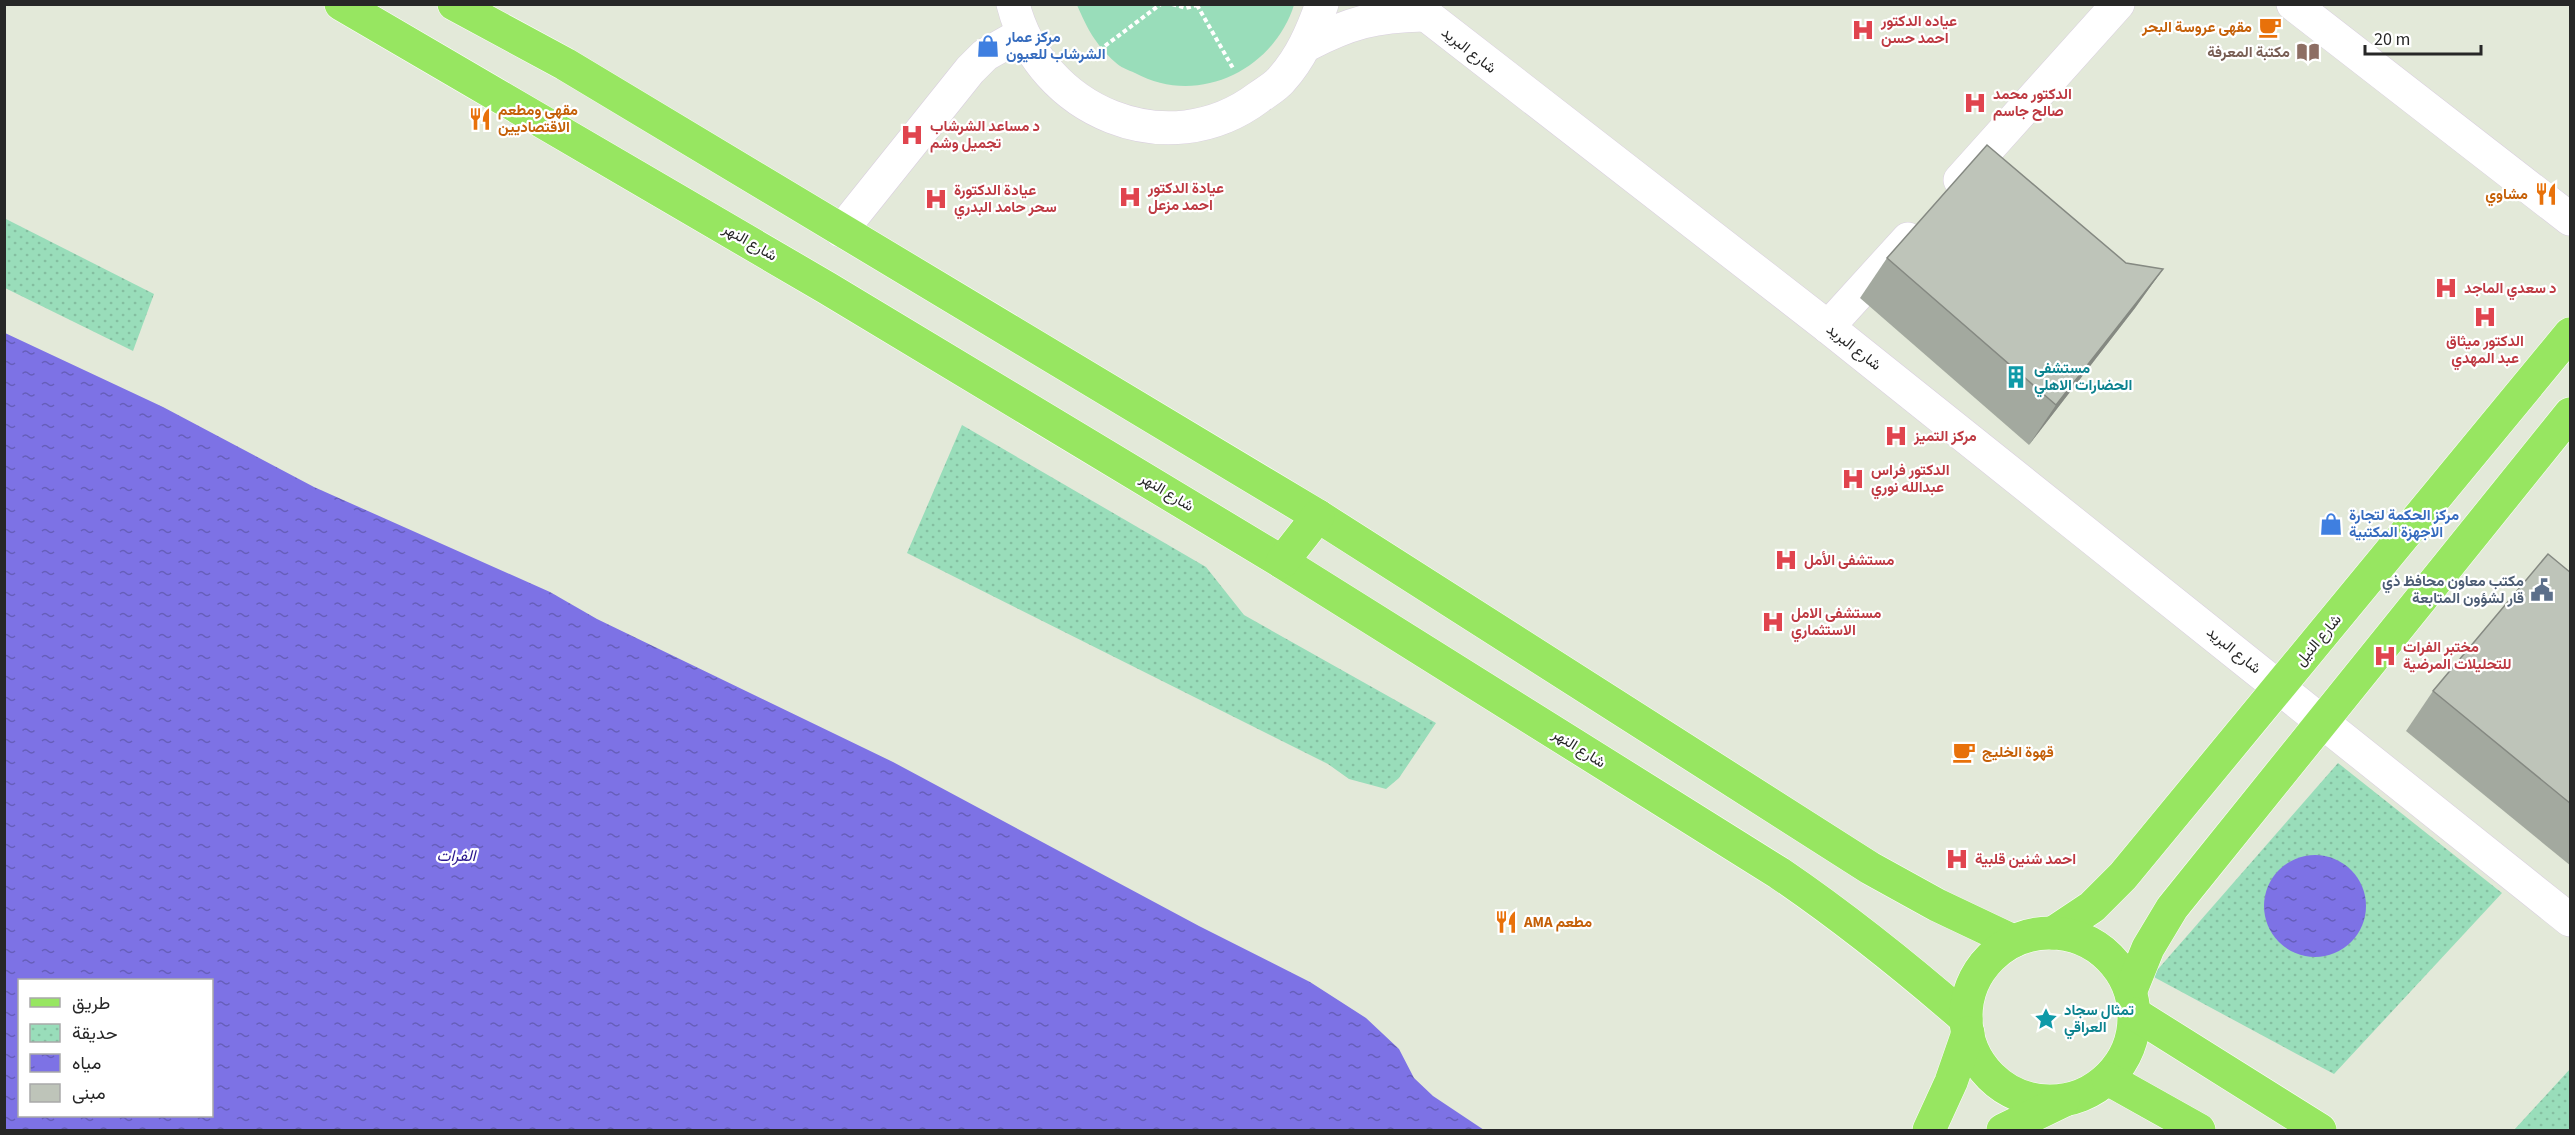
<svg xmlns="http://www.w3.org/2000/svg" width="2575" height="1135" viewBox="0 0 2575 1135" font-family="'Source Sans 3',Vazirmatn,sans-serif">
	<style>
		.grass { fill: #99ddba }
		.park { fill: url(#park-dots) }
		.water { fill: url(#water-ripples); fill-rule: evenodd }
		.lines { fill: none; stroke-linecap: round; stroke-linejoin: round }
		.minor-casing { stroke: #d9cfdf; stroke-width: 34 }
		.major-casing { stroke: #fff; stroke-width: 34 }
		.path { stroke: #fff; stroke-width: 4; stroke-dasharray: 4.5 3; stroke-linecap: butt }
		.minor { stroke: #fff; stroke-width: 33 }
		.major { stroke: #97e661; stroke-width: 33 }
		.wall { fill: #a3a99f }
		.shaded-wall { fill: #858982 }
		.building { fill: #bec4b9; stroke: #858982; stroke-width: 1.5 }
		.labels { text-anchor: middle; stroke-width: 4.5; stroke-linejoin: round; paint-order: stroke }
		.health-label { font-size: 15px; font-weight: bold; fill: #be3a42; stroke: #fff; text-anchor: start }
		.food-label { font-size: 15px; font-weight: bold; fill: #c56008; stroke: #fff; text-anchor: start }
		.shop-label { font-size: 15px; font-weight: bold; fill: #366cbe; stroke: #fff; text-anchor: start }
		.street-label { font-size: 15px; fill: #272727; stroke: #fff }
		.education-label { font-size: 15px; font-weight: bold; fill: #785e54; stroke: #fff; text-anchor: end }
		.culture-label { font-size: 15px; font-weight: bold; fill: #0d838f; stroke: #fff; text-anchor: start }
		.service-label { font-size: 15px; font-weight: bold; fill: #4e5e75; stroke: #fff; text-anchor: end }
		.water-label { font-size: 16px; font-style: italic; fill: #2a168d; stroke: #fff }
	</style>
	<defs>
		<pattern id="park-dots" width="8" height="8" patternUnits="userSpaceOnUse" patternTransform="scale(1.5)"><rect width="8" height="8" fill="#99ddba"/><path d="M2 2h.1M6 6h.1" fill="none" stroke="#84bea0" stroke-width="1.8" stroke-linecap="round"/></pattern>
		<pattern id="water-ripples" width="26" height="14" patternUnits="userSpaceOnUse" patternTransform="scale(1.5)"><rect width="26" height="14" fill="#7d72e5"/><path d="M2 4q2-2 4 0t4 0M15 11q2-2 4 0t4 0" fill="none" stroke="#665eba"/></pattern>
	</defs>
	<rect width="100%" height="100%" fill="#e3e9d9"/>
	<path class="grass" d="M1077,5H1294C1273,71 1197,107 1135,73C1128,70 1120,67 1115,62C1095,44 1087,28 1077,5Z"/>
	<g class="park">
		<path d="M4,218L154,294L133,351L5,288Z"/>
		<path d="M962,425L1206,567L1244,615L1436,723L1399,778L1386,789L1349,779L1328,764L907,553Z"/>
		<path d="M2338,763L2502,893L2334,1074L2152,976Z"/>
		<path d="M2570,1069V1130H2514Z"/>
	</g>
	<g class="water">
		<path d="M5,333L163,407L314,487L550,592L597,619L893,762L1199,926L1310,982L1366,1018L1399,1049L1414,1078L1433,1096L1484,1130H5ZM20,980H212V1116H20Z"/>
		<circle cx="2315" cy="906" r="51"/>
	</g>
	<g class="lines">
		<g class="minor-casing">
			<g id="minor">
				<path d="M1013,4C1040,112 1168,166 1259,97C1266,92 1275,87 1281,80C1301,58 1312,32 1322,4"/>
				<path d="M1412,4L1828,327L2570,920"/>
				<path d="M2293,4L2570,219"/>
				<path d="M1307,45C1349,23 1375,16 1423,15"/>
				<path d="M1960,180L2118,4"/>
				<path d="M841,231L970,70L985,55L1022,34"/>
				<path d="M1828,327L1908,239"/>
			</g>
		</g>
		<g class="major-casing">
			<g id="major">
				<path d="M341,4L827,288L1282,562L1779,873C1845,918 1906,967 1966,1019"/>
				<path d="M454,4L565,64L1318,516L1870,868L1937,905L2013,941"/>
				<path d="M1282,562L1318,516"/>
				<path d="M2053,933L2092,907L2123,876L2570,334"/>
				<circle cx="2050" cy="1017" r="84"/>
				<path d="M2131,990L2148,948L2172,908L2570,414"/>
				<path d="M2135,1014L2320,1130"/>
				<path d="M2108,1079L2199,1130"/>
				<path d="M1929,1130L1951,1082L1968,1033"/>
				<path d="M2003,1130L2063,1101"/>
			</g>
		</g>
		<g class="path">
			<path d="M1172,4L1186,8L1197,5"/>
			<path d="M1197,5L1234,70"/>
			<path d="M1085,56L1102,48L1161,4"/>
		</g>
		<use href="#minor" class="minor"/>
		<use href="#major" class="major"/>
	</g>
	<g class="wall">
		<path d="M1887,258L2126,263L2163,269L2135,308L2029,445L1860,298Z"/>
		<path d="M2571,573V866L2406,731L2433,691Z"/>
	</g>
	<path class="shaded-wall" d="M2163,269L2135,308L2029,445L2056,405Z"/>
	<g class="building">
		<path d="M1987,145L2126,263L2163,269L2056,405L1887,258Z"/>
		<path d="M2548,554L2571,573V804L2433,691Z"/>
	</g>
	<defs>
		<g id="cafe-bare" transform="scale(1.8)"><path d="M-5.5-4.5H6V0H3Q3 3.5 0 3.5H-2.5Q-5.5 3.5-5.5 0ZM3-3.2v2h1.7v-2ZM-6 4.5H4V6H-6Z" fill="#e8710a" stroke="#fff" stroke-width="2.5" paint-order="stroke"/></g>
		<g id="hospital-bare" transform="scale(1.8)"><path d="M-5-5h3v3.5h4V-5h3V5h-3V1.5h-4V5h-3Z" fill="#e0444e" stroke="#fff" stroke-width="2.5" paint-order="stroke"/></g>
		<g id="shop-bare" transform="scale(1.8)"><path d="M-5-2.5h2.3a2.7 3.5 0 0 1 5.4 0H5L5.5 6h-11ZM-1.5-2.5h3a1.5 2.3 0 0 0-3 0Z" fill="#3f7fe0" stroke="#fff" stroke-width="2.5" paint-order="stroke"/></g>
		<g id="library-bare" transform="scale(1.8)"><path d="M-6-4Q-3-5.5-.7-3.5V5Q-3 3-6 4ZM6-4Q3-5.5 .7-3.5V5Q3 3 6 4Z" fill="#8d6e63" stroke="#fff" stroke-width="2.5" paint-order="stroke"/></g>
		<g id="restaurant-bare" transform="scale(1.8)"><path d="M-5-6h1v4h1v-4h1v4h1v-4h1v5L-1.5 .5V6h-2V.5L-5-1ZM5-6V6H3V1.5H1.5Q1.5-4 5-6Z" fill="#e8710a" stroke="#fff" stroke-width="2.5" paint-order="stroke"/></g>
		<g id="building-bare" transform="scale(1.8)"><path d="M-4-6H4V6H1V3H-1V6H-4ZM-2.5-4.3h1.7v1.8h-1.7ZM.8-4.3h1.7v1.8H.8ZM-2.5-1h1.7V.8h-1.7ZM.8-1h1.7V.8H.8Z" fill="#0f9aa8" stroke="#fff" stroke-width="2.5" paint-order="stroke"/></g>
		<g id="civic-bare" transform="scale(1.8)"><path d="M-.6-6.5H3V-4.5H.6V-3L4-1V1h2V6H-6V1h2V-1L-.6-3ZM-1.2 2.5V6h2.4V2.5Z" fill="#5c6f8a" stroke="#fff" stroke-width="2.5" paint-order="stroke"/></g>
		<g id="sight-bare" transform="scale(1.8)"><path d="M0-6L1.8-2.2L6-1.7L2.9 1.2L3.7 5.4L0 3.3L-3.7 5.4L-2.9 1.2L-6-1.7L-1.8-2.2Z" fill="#0f9aa8" stroke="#fff" stroke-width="2.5" paint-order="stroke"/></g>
	</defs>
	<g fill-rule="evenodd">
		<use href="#cafe-bare" x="2270" y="27"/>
		<use href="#hospital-bare" x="1863" y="30"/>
		<use href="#shop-bare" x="988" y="46"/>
		<use href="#library-bare" x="2308" y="52"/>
		<use href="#hospital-bare" x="1975" y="103"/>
		<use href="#restaurant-bare" x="480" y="119"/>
		<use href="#hospital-bare" x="912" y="135"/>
		<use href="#restaurant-bare" x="2546" y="194"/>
		<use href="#hospital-bare" x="1130" y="197"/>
		<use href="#hospital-bare" x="936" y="199"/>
		<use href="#hospital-bare" x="2446" y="288"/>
		<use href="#hospital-bare" x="2485" y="317"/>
		<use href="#building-bare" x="2016" y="377"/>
		<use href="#hospital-bare" x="1896" y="436"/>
		<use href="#hospital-bare" x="1853" y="479"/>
		<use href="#shop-bare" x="2331" y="524"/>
		<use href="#hospital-bare" x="1786" y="560"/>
		<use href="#civic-bare" x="2542" y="590"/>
		<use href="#hospital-bare" x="1773" y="622"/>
		<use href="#hospital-bare" x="2385" y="656"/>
		<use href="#cafe-bare" x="1964" y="752"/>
		<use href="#hospital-bare" x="1957" y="859"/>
		<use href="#restaurant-bare" x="1506" y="922"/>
		<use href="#sight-bare" x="2046" y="1019"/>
	</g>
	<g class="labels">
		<g class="health-label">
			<text x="1881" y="26">عياده الدكتور<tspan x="1881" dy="17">احمد حسن</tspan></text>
			<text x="1993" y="99">ﺍﻟﺪﻛﺘﻮﺭ ﻣﺤﻤﺪ<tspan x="1993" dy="17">ﺻﺎﻟﺢ ﺟﺎﺳﻢ</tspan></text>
			<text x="930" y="131">د مساعد الشرشاب<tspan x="930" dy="17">تجميل وشم</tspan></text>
			<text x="1148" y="193">عيادة الدكتور<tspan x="1148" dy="17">احمد مزعل</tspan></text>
			<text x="954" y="195">عيادة الدكتورة<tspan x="954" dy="17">سحر حامد البدري</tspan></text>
			<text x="2464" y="293">د سعدي الماجد</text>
			<text x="2485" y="346" text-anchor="middle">الدكتور ميثاق<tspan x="2485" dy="17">عبد المهدي</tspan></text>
			<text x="1914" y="441">مركز التميز</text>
			<text x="1871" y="475">ﺍﻟﺪﻛﺘﻮﺭ ﻓﺮﺍﺱ<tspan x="1871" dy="17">ﻋﺒﺪﺍﻟﻠﻪ ﻧﻮﺭﻱ</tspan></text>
			<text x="1804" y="565">مستشفى الأمل</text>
			<text x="1791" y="618">مستشفى الامل<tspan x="1791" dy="17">الاستثماري</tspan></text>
			<text x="2403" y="652">مختبر الفرات<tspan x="2403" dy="17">للتحليلات المرضية</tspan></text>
			<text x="1975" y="864">احمد شنين قلبية</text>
		</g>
		<g class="food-label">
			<text x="2252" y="32" text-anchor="end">مقهى عروسة البحر</text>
			<text x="498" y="115">مقهى ومطعم<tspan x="498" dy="17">الاقتصاديين</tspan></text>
			<text x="2528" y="199" text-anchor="end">مشاوي</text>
			<text x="1982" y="757">قهوة الخليج</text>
			<text x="1524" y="927">AMA مطعم</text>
		</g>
		<g class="shop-label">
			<text x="1006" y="42">مركز عمار<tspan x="1006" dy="17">الشرشاب للعيون</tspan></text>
			<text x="2349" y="520">مركز الحكمة لتجارة<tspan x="2349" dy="17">الاجهزة المكتبية</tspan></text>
		</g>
		<g class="street-label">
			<text transform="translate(1469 50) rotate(38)" y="5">شارع البريد</text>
			<text transform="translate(750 242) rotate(30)" y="5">شارع النهر</text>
			<text transform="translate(1854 347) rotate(38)" y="5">شارع البريد</text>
			<text transform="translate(1167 492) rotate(31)" y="5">شارع النهر</text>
			<text transform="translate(2318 640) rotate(-50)" y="5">شارع النيل</text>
			<text transform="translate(2234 650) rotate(39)" y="5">شارع البريد</text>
			<text transform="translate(1579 748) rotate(32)" y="5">شارع النهر</text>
		</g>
		<g class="education-label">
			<text x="2290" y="57">مكتبة المعرفة</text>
		</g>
		<g class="culture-label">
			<text x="2034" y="373">مستشفى<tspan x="2034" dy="17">الحضارات الاهلي</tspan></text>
			<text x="2064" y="1015">تمثال سجاد<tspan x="2064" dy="17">العراقي</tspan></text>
		</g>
		<g class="service-label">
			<text x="2524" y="586">مكتب معاون محافظ ذي<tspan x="2524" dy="17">قار لشؤون المتابعة</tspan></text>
		</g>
		<g class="water-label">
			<text x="456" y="861">الفرات</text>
		</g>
	</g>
	<rect width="2575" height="1135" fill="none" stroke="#272727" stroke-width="12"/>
	<rect x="18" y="979" width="195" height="138" fill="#ffffff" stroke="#a9a9a9" stroke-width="1.5"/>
	<rect x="30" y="998" width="30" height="9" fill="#97e661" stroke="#a9a9a9" stroke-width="1.5"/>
	<text x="72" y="1009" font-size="18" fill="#272727">طريق</text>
	<rect x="30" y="1024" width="30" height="18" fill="url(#park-dots)" stroke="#a9a9a9" stroke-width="1.5"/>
	<text x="72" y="1039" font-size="18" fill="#272727">حديقة</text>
	<rect x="30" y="1054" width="30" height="18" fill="url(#water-ripples)" stroke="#a9a9a9" stroke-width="1.5"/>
	<text x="72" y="1069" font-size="18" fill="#272727">مياه</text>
	<rect x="30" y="1084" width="30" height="18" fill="#bec4b9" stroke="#a9a9a9" stroke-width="1.5"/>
	<text x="72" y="1099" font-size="18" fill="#272727">مبنى</text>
	<path d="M2365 45v9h116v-9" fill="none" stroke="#272727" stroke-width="3"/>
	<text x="2374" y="45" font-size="18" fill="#272727" stroke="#ffffff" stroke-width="4.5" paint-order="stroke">20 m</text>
</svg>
